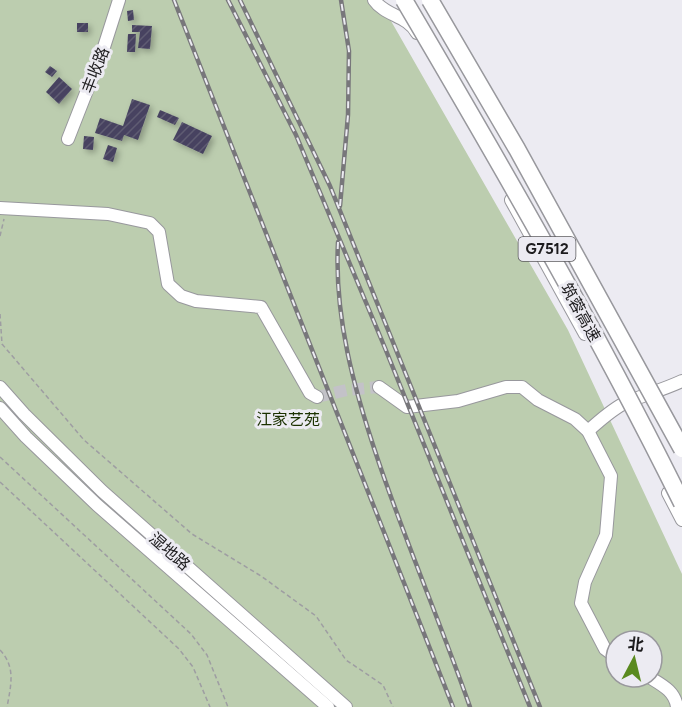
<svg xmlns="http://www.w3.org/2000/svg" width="682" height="707" viewBox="0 0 682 707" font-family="Figtree,'Noto Sans SC',sans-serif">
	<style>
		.green { fill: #bccdaf; fill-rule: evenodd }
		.building { fill: url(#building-hatch); filter: url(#shadow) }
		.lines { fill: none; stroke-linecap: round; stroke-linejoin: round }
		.minor-tunnel { stroke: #c3c2c8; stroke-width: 12; stroke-dasharray: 12 6; stroke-linecap: butt }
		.minor-casing { stroke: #98989d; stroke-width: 14 }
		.path { stroke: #9e9da2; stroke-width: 1.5; stroke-dasharray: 4.5 3; stroke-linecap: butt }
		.minor { stroke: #fff; stroke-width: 12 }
		.rail-casing { stroke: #78777b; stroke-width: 4.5 }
		.rail { stroke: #ecebf2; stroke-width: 2; stroke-dasharray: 7; stroke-linecap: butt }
		.highway-bridge-casing { stroke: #98989d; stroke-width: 19; stroke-linecap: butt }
		.highway-bridge { stroke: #fff; stroke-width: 16 }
		.labels { text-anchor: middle; stroke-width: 6; stroke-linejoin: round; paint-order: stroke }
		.shield { fill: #ecebf2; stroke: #5b5a5e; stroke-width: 1.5 }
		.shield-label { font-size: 15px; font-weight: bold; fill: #1d1c1e }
		.street-label { font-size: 16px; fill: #1d1c1e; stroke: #ecebf2 }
		.park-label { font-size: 16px; fill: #1b3100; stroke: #ecebf2 }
	</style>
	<defs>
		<pattern id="building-hatch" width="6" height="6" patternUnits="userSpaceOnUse" patternTransform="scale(1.5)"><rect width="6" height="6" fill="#474360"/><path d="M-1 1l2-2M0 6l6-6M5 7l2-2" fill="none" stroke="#5e5b72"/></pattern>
		<filter id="shadow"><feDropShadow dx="3" dy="3" stdDeviation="3" flood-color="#0004"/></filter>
	</defs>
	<rect width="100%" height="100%" fill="#ecebf2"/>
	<path class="green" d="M0,0H379L568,330L682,574V707H0ZM616,641H652V677H616Z"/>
	<g class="building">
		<path d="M133,10L134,20L128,21L127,11Z"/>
		<rect x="77" y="23" width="11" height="9"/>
		<path d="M132,25L152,26L150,49L138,48L140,32H132Z"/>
		<path d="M128,34H136L135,52H127Z"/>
		<path d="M50,66L57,71L52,77L45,72Z"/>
		<path d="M59,77L72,89L59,104L46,92Z"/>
		<path d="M132,99L150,105L138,140L124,135L122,141L95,133L100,118L123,126Z"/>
		<path d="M160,110L179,118L175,125L157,117Z"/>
		<path d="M182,122L212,136L203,154L173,140Z"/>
		<path d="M84,136L94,137L93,150L83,149Z"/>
		<path d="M108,145L117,148L113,162L103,159Z"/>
	</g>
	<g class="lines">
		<path class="minor-tunnel" d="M317,397L347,390L379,387"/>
		<g class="minor-casing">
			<g id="minor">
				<path d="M374,0C385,16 407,15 417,33"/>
				<path d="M68,139L104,47L119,0"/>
				<path d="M511,200L585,334"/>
				<path d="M0,208L108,214L150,223L159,232L168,284L181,296L196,301L261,307L310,393L317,397"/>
				<path d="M0,387L24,414L102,491L346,707"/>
				<path d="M379,387L407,407L458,401L506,387H522L538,400L575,419L588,431L611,476L606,535L585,582L581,603L605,649L616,657"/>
				<path d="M0,408L26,437L97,505L328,707"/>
				<path d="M588,431C599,421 610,411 623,404C640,396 663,390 682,381"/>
				<path d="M668,493L682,520"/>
				<path d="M649,677C662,685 675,691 677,707"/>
			</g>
		</g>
		<g class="path">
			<path d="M0,236L4,219"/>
			<path d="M0,314L2,344L84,440L192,534L261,576L316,616L346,660L383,685L393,707"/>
			<path d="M0,457L191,634L207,655L228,707"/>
			<path d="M0,482L179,649L193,667L210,707"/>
			<path d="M0,650C16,667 11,685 7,707"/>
		</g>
		<use href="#minor" class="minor"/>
		<g class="rail-casing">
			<g id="rail">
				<path d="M174,0L453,707"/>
				<path d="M228,0L296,135L385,348L530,707"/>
				<path d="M240,0L330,186L540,707"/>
				<path d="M340,206L348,115L349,51L341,0"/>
				<path d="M338,242C334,317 354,389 378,460C406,543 441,624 470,707"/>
			</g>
		</g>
		<use href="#rail" class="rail"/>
		<g class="highway-bridge-casing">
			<g id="highway-bridge">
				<path d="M404,0C501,165 597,331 682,503"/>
				<path d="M430,0L517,149L682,449"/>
			</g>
		</g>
		<use href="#highway-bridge" class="highway-bridge"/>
	</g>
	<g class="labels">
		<rect class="shield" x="518.5" y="237" width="57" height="24" rx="4.5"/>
		<g class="shield-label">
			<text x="547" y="254">G7512</text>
		</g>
		<g class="street-label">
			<text transform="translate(95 70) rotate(-69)" y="6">丰收路</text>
			<text transform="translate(581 312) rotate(61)" y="6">筑蓉高速</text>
			<text transform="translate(170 551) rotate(41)" y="6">湿地路</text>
		</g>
		<g class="park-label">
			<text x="288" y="425">江家艺苑</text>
		</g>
	</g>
	<g transform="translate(634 659) rotate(7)"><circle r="28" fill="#ecebf2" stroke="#99989d" stroke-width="1.5"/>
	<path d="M0-4.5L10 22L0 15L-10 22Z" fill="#5a8a1f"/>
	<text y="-9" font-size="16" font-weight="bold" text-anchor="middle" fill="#1d1c1e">北</text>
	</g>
</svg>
